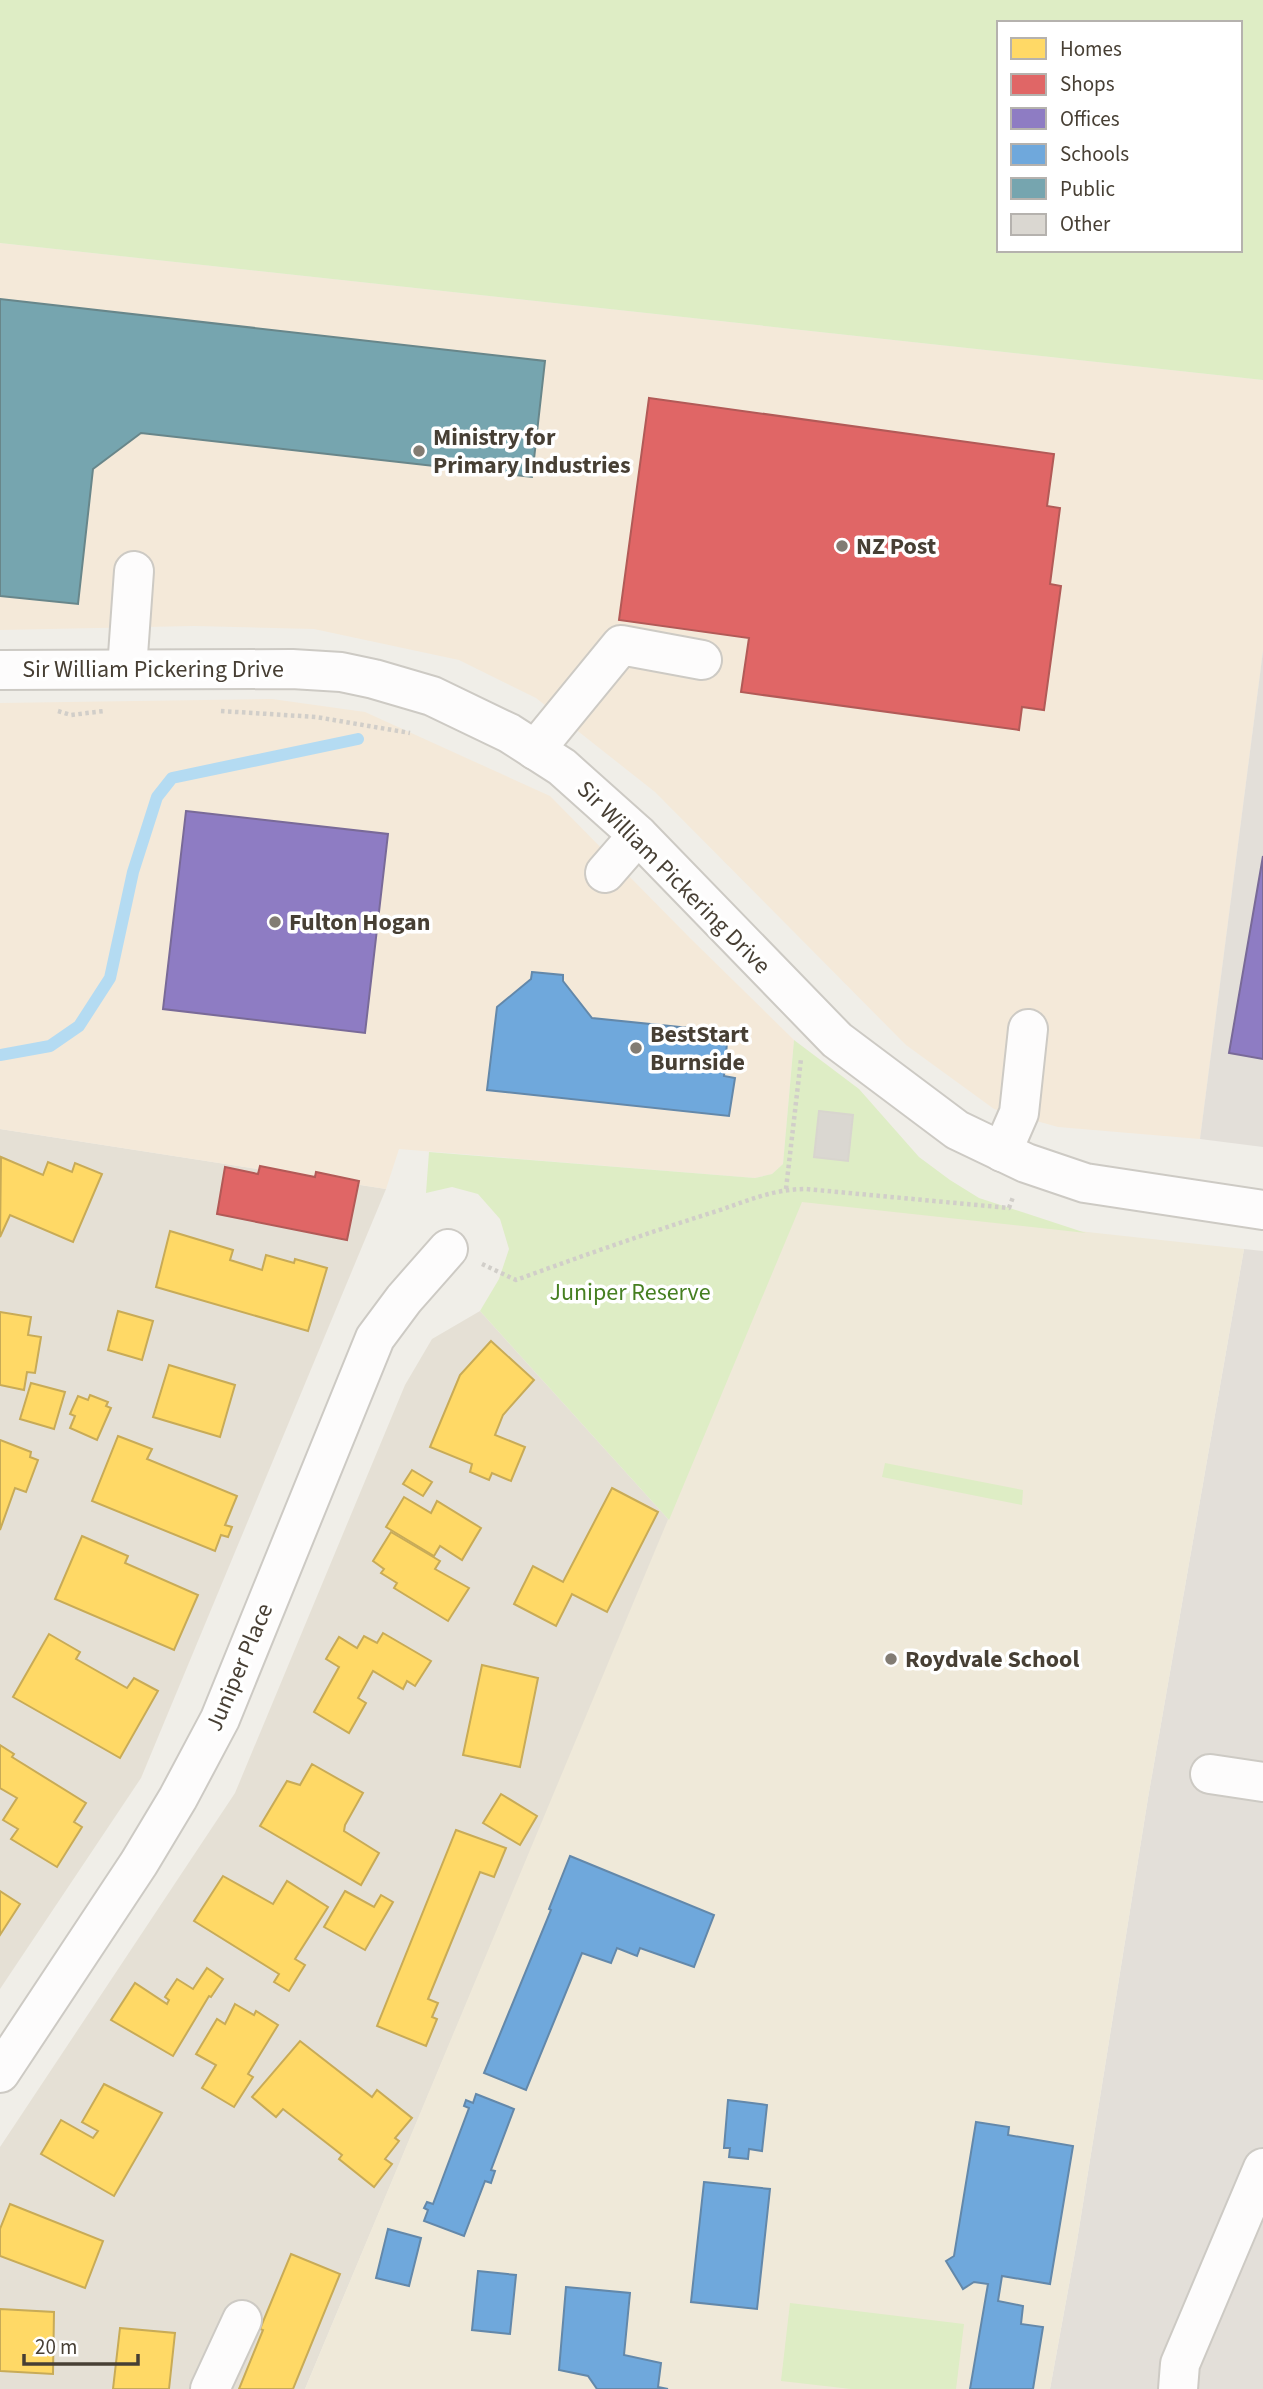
<svg xmlns="http://www.w3.org/2000/svg" width="1263" height="2389" viewBox="0 0 1263 2389" font-family="'Source Sans 3',sans-serif">
	<style>
		.residential { fill: #e5e0d5 }
		.commercial { fill: #f4e9d9 }
		.industrial { fill: #e3dfd9 }
		.education { fill: #efe9d9 }
		.green { fill: #deedc5; fill-rule: evenodd }
		.homes { fill: #ffd966; stroke: #c8ab57; stroke-width: 2 }
		.shops { fill: #e06666; stroke: #b25a57; stroke-width: 2 }
		.offices { fill: #8e7cc3; stroke: #796a98; stroke-width: 2 }
		.schools { fill: #6fa8dc; stroke: #6388aa; stroke-width: 2 }
		.public { fill: #76a5af; stroke: #68868a; stroke-width: 2 }
		.lines { fill: none; stroke-linecap: round; stroke-linejoin: round }
		.stream { stroke: #b4dbf2; stroke-width: 12 }
		.building { fill: #dad7d1; stroke: #d8d5ce; stroke-width: 2 }
		.minor-casing { stroke: #cdcac4; stroke-width: 42 }
		.path { stroke: #d1cec9; stroke-width: 4.5; stroke-dasharray: 3.5 3.5; stroke-linecap: butt }
		.minor { stroke: #fdfcfc; stroke-width: 38 }
		.poi-dot { fill: #827c73; stroke: #fff; stroke-width: 2.5 }
		.labels { text-anchor: middle; stroke-width: 7; stroke-linejoin: round; paint-order: stroke }
		.poi-label { font-size: 24px; font-weight: bold; fill: #473f34; stroke: #fff; text-anchor: start }
		.street-label { font-size: 24px; fill: #473f34; stroke: #fff }
		.park-label { font-size: 24px; fill: #467f21; stroke: #fff }
	</style>
	<rect width="100%" height="100%" fill="#f0eee8"/>
	<g class="residential">
		<path d="M0,1129L386,1189L141,1778L0,1989Z"/>
		<path d="M480,1311L669,1520L305,2389H0V2147L235,1793L405,1385L432,1339Z"/>
	</g>
	<g class="commercial">
		<path d="M0,243L1263,380V651L1200,1139L1058,1127L994,1109L906,1045L655,792L536,698L459,660L314,629L194,626L0,630Z"/>
		<path d="M272,699L365,712L550,796L690,938L794,1040L783,1164L772,1174L755,1178L399,1149L386,1189L0,1129V703Z"/>
	</g>
	<g class="industrial">
		<path d="M1263,651V1147L1200,1139Z"/>
		<path d="M1244,1249L1263,1251V2389H1050L1077,2241L1148,1798Z"/>
	</g>
	<path class="education" d="M801,1201L1244,1249L1148,1798L1077,2241L1050,2389H305Z"/>
	<g class="green">
		<path d="M0,0H1263V380L0,243ZM999,23H1240V250H999Z"/>
		<path d="M794,1040L859,1089L919,1157L950,1180L979,1198L1086,1233L802,1202L669,1520L480,1311L499,1279L509,1249L500,1219L478,1194L452,1187L426,1193L429,1152L755,1178L772,1174L783,1164Z"/>
		<path d="M885,1463L1023,1490L1022,1505L882,1477Z"/>
		<path d="M790,2303L964,2324L956,2389H851L781,2381Z"/>
	</g>
	<g class="homes">
		<path d="M1,1157L43,1175L48,1162L72,1172L75,1163L102,1174L73,1242L10,1215L0,1237Z"/>
		<path d="M170,1231L233,1250L230,1260L262,1270L266,1255L294,1263L295,1259L327,1268L308,1331L156,1287Z"/>
		<path d="M118,1311L153,1321L142,1360L108,1350Z"/>
		<path d="M0,1312L31,1317L28,1335L41,1337L35,1373L27,1372L24,1390L0,1385Z"/>
		<path d="M491,1341L534,1380L503,1415L495,1435L525,1447L511,1481L492,1473L489,1480L470,1472L472,1464L430,1447L460,1375Z"/>
		<path d="M169,1365L235,1385L220,1437L153,1417Z"/>
		<path d="M31,1383L65,1392L54,1429L20,1419Z"/>
		<path d="M90,1395L108,1402L106,1406L111,1408L97,1440L70,1428L75,1416L70,1414L78,1396L88,1400Z"/>
		<path d="M118,1436L152,1449L147,1459L237,1496L225,1525L232,1527L228,1537L221,1535L215,1551L92,1501Z"/>
		<path d="M0,1440L31,1452L30,1457L38,1460L26,1492L15,1488L0,1530Z"/>
		<path d="M412,1470L432,1482L423,1496L403,1484Z"/>
		<path d="M612,1488L658,1512L607,1612L572,1594L556,1626L514,1604L533,1566L563,1582Z"/>
		<path d="M404,1497L431,1513L437,1501L481,1528L462,1560L440,1546L434,1556L386,1527Z"/>
		<path d="M391,1532L440,1561L435,1569L469,1588L448,1621L394,1588L397,1583L381,1573L384,1569L373,1561Z"/>
		<path d="M82,1536L128,1556L125,1563L198,1595L174,1650L55,1599Z"/>
		<path d="M383,1633L431,1661L415,1686L407,1681L403,1689L373,1671L358,1698L366,1703L349,1733L314,1712L339,1667L326,1659L339,1637L357,1648L364,1636L377,1643Z"/>
		<path d="M49,1634L80,1652L76,1659L127,1688L134,1678L158,1691L120,1758L13,1697Z"/>
		<path d="M482,1665L538,1678L520,1767L463,1755Z"/>
		<path d="M0,1745L14,1754L12,1757L86,1803L74,1822L82,1827L57,1867L11,1839L18,1829L3,1820L17,1798L0,1788Z"/>
		<path d="M312,1764L363,1793L345,1825L344,1831L379,1853L361,1885L260,1826L287,1781L300,1785Z"/>
		<path d="M501,1794L537,1816L520,1845L483,1823Z"/>
		<path d="M456,1830L506,1848L494,1877L480,1872L428,1999L438,2003L432,2017L437,2019L426,2046L377,2026Z"/>
		<path d="M223,1876L273,1904L287,1881L328,1907L295,1959L305,1965L289,1991L274,1982L279,1974L194,1921Z"/>
		<path d="M0,1891L20,1904L0,1935Z"/>
		<path d="M345,1891L374,1907L381,1895L393,1902L365,1950L324,1927Z"/>
		<path d="M207,1968L223,1979L211,1997L209,1996L173,2056L111,2020L135,1983L167,2004L169,2000L165,1997L177,1979L193,1989Z"/>
		<path d="M235,2004L254,2015L256,2011L278,2025L248,2074L253,2077L234,2107L202,2088L216,2065L196,2054L217,2019L225,2024Z"/>
		<path d="M300,2041L372,2097L377,2090L412,2118L395,2138L399,2141L385,2159L392,2164L374,2187L339,2159L342,2155L283,2109L276,2117L252,2097Z"/>
		<path d="M104,2084L162,2113L114,2196L41,2154L61,2120L93,2138L98,2131L82,2122Z"/>
		<path d="M10,2204L103,2241L85,2288L0,2256V2229Z"/>
		<path d="M291,2254L340,2274L293,2389H239L263,2330L260,2329Z"/>
		<path d="M0,2309L54,2312L53,2374L0,2371Z"/>
		<path d="M120,2328L175,2333L169,2389H113Z"/>
	</g>
	<g class="shops">
		<path d="M649,398L1054,454L1047,506L1060,508L1050,584L1061,586L1044,710L1022,707L1019,730L741,692L749,638L619,620Z"/>
		<path d="M260,1166L315,1177L316,1172L359,1181L347,1240L217,1214L225,1167L258,1174Z"/>
	</g>
	<g class="offices">
		<path d="M186,811L388,834L365,1033L163,1009Z"/>
		<path d="M1263,856V1059L1229,1053Z"/>
	</g>
	<g class="schools">
		<path d="M532,972L563,975V981L592,1018L728,1032L724,1076L735,1078L729,1116L487,1090L497,1007L531,979Z"/>
		<path d="M570,1856L714,1915L694,1967L640,1948L637,1956L617,1948L611,1963L582,1953L526,2090L484,2073L551,1910L549,1909Z"/>
		<path d="M476,2094L514,2109L491,2170L495,2171L491,2183L485,2181L464,2236L424,2221L428,2210L424,2208L427,2202L433,2204L469,2108L464,2106L466,2100L473,2103Z"/>
		<path d="M728,2100L767,2105L762,2151L749,2149L748,2159L729,2157L730,2148H724Z"/>
		<path d="M976,2122L1009,2127L1008,2135L1073,2146L1050,2284L1002,2276L998,2301L1023,2306L1021,2324L1043,2327L1033,2389H970L988,2284L974,2282L963,2289L946,2261L954,2256Z"/>
		<path d="M704,2182L770,2189L757,2309L691,2302Z"/>
		<path d="M388,2229L421,2238L409,2286L376,2278Z"/>
		<path d="M478,2271L516,2275L510,2334L472,2330Z"/>
		<path d="M566,2287L630,2293L624,2355L661,2363L658,2387L668,2389H597L588,2376L559,2370Z"/>
	</g>
	<path class="public" d="M0,299L545,361L532,477L141,433L93,469L78,604L0,596Z"/>
	<g class="lines">
		<path class="stream" d="M0,1055L50,1046L79,1026L110,978L133,872L157,797L172,778L358,739"/>
	</g>
	<path class="building" d="M819,1111L853,1115L848,1161L814,1157Z"/>
	<g class="lines">
		<g class="minor-casing">
			<g id="minor">
				<path d="M127,669L134,571"/>
				<path d="M0,670L292,669L341,672L374,679L432,696L509,733L562,767L638,835L837,1040L957,1130L1026,1163L1085,1183L1263,1210"/>
				<path d="M535,750L621,645L702,660"/>
				<path d="M605,873L638,835"/>
				<path d="M1002,1152L1019,1113L1028,1029"/>
				<path d="M1210,1774L1263,1782"/>
				<path d="M0,2073L139,1863L178,1798L220,1719L375,1338L404,1299L448,1249"/>
				<path d="M210,2389L242,2320"/>
				<path d="M1178,2389L1180,2364L1263,2168"/>
			</g>
		</g>
		<g class="path">
			<path d="M58,711L71,715L104,711"/>
			<path d="M221,711L316,717L410,733"/>
			<path d="M786,1189L801,1059"/>
			<path d="M482,1264L516,1280C582,1256 647,1233 714,1212C745,1202 772,1189 806,1189L1009,1208L1013,1197"/>
		</g>
		<use href="#minor" class="minor"/>
	</g>
	<g class="poi-dot">
		<circle cx="419" cy="451" r="7"/>
		<circle cx="842" cy="546" r="7"/>
		<circle cx="275" cy="922" r="7"/>
		<circle cx="636" cy="1048" r="7"/>
		<circle cx="891" cy="1659" r="7"/>
	</g>
	<g class="labels">
		<g class="poi-label">
			<text x="433" y="445">Ministry for<tspan x="433" dy="28">Primary Industries</tspan></text>
			<text x="856" y="554">NZ Post</text>
			<text x="289" y="930">Fulton Hogan</text>
			<text x="650" y="1042">BestStart<tspan x="650" dy="28">Burnside</tspan></text>
			<text x="905" y="1667">Roydvale School</text>
		</g>
		<g class="street-label">
			<text x="153" y="677">Sir William Pickering Drive</text>
			<text transform="translate(674 877) rotate(45)" y="8">Sir William Pickering Drive</text>
			<text transform="translate(239 1667) rotate(-67)" y="8">Juniper Place</text>
		</g>
		<g class="park-label">
			<text x="630" y="1300">Juniper Reserve</text>
		</g>
	</g>
	<rect x="997" y="21" width="245" height="231" fill="#ffffff" stroke="#b5b2ae" stroke-width="2"/>
	<rect x="1011" y="38" width="35" height="21" fill="#ffd966" stroke="#b5b2ae" stroke-width="2"/>
	<text x="1060" y="56" font-size="21" fill="#473f34">Homes</text>
	<rect x="1011" y="74" width="35" height="21" fill="#e06666" stroke="#b5b2ae" stroke-width="2"/>
	<text x="1060" y="91" font-size="21" fill="#473f34">Shops</text>
	<rect x="1011" y="108" width="35" height="21" fill="#8e7cc3" stroke="#b5b2ae" stroke-width="2"/>
	<text x="1060" y="126" font-size="21" fill="#473f34">Offices</text>
	<rect x="1011" y="144" width="35" height="21" fill="#6fa8dc" stroke="#b5b2ae" stroke-width="2"/>
	<text x="1060" y="161" font-size="21" fill="#473f34">Schools</text>
	<rect x="1011" y="178" width="35" height="21" fill="#76a5af" stroke="#b5b2ae" stroke-width="2"/>
	<text x="1060" y="196" font-size="21" fill="#473f34">Public</text>
	<rect x="1011" y="214" width="35" height="21" fill="#dad7d1" stroke="#b5b2ae" stroke-width="2"/>
	<text x="1060" y="231" font-size="21" fill="#473f34">Other</text>
	<path d="M24 2354v10h114v-10" fill="none" stroke="#473f34" stroke-width="3.5"/>
	<text x="35" y="2354" font-size="21" fill="#473f34" stroke="#ffffff" stroke-width="5" paint-order="stroke">20 m</text>
</svg>
